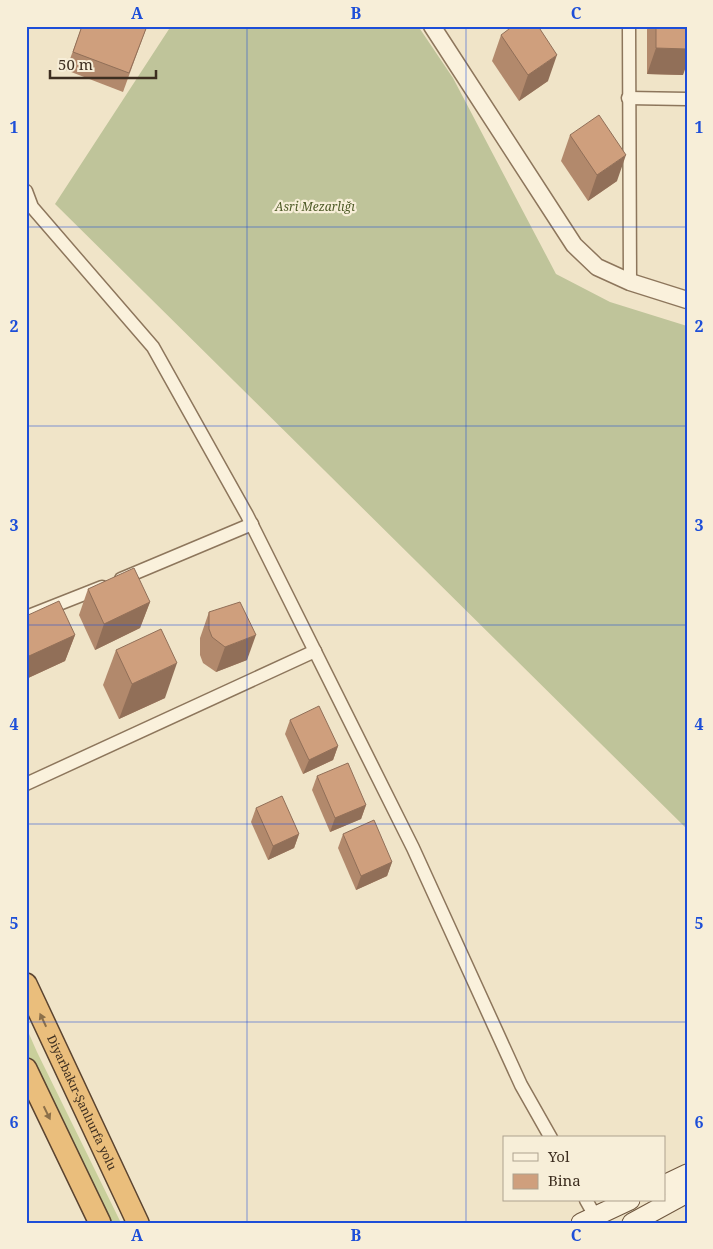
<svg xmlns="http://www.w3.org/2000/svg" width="713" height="1249" viewBox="0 0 713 1249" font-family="'Noto Serif',serif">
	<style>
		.green { fill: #c9cf9b }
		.cemetery { fill: #bfc49a }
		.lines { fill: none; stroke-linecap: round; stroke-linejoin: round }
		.minor-casing { stroke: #8d765c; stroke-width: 15 }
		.tertiary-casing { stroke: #8d765c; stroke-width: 19 }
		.secondary-casing { stroke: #6f573f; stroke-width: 21 }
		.trunk-casing { stroke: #5b4430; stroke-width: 24 }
		.minor { stroke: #faf1dc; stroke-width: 12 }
		.tertiary { stroke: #faf1dc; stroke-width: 16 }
		.secondary { stroke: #faf1dc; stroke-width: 19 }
		.trunk { stroke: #eabe7c; stroke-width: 21 }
		.wall { fill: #b2896c }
		.shaded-wall { fill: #916f58 }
		.building { fill: #cf9f7d; stroke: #916f58 }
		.oneway { fill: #8b6f49 }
		.grid { fill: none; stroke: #1d4ed8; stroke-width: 1; stroke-opacity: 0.55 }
		.labels { text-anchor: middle; stroke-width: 4.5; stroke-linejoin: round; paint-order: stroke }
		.park-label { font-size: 12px; font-style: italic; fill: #4d5a26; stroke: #f7eed8 }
		.street-label { font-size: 12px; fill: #3d2e20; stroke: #f7eed8 }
		.neatline { fill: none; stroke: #1d4ed8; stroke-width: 2 }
		.grid-label { font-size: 16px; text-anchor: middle; font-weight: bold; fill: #1d4ed8 }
	</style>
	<rect width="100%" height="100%" fill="#f0e4c8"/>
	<path class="green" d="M26,1027L37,1052L121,1223H106L26,1054Z"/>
	<path class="cemetery" d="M171,26H418L453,78L556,274L610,302L687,326V829L55,204Z"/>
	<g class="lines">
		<g class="minor-casing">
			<g id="minor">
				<path d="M629,26L630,282"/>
				<path d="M628,98L687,99"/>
				<path d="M26,191L32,207L153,347L247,515L413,848L521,1085L551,1138"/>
				<path d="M121,579L252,524"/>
				<path d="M26,617L102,587"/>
				<path d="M26,784L315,651"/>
				<path d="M586,1200L595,1216"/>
			</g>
		</g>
		<g class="tertiary-casing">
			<path id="tertiary" d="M432,26L574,245L597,267L630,282L687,300"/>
		</g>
		<g class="secondary-casing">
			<g id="secondary">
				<path d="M664,1185L687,1174"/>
				<path d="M581,1223L630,1200"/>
				<path d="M632,1223L687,1193"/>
			</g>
		</g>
		<g class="trunk-casing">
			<g id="trunk">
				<path id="s1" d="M26,984L138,1223"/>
				<path d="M26,1069L100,1223"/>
			</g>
		</g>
		<use href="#minor" class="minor"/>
		<use href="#tertiary" class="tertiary"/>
		<use href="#secondary" class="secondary"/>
		<use href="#trunk" class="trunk"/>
	</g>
	<g class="wall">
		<path d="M82,26H147L123,92L66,70Z"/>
		<path d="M647,26H687L683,75L647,74Z"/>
		<path d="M501,35L548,81L519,101L492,61Z"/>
		<path d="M570,135L617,181L588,201L561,161Z"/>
		<path d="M88,589L150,602L140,628L95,650L79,615Z"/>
		<path d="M209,612L247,660L216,672L203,663L200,655V638Z"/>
		<path d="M26,616L75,635L65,661L26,679Z"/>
		<path d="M116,650L165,698L119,719L103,685Z"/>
		<path d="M290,720L338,746L333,760L303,774L285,734Z"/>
		<path d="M317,776L366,805L361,819L330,832L312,790Z"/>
		<path d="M256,808L299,834L294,848L268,860L251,822Z"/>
		<path d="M343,834L392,862L387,876L356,890L338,848Z"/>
	</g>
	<g class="shaded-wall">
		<path d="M656,48L687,49V64L683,75L647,74Z"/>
		<path d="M557,55L548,81L519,101L528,75Z"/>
		<path d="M626,155L617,181L588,201L597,175Z"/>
		<path d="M150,602L140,628L95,650L104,624Z"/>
		<path d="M75,635L65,661L26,679V665L29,656Z"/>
		<path d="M256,635L247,660L216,672L225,647Z"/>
		<path d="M177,663L165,698L119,719L132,684Z"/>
		<path d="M338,746L333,760L303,774L309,760Z"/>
		<path d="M366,805L361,819L330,832L335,818Z"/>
		<path d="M299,834L294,848L268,860L273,846Z"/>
		<path d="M392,862L387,876L356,890L361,876Z"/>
	</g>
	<g class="building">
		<path d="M82,26H147L129,73L73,52Z"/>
		<path d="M513,26H538L557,55L528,75L501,35Z"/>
		<path d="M656,26H687V49L656,48Z"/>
		<path d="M599,115L626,155L597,175L570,135Z"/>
		<path d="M134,568L150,602L104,624L88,589Z"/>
		<path d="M59,601L75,635L29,656L26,650V616Z"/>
		<path d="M240,602L256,635L225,647L212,637L209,629V612Z"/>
		<path d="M161,629L177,663L132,684L116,650Z"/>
		<path d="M319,706L338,746L309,760L290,720Z"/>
		<path d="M348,763L366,805L335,818L317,776Z"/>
		<path d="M282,796L299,834L273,846L256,808Z"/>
		<path d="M374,820L392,862L361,876L343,834Z"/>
	</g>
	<defs><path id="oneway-solid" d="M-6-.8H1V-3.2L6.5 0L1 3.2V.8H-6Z" transform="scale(1.25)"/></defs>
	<g class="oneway">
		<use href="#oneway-solid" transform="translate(43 1020) rotate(-115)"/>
		<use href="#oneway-solid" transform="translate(47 1113) rotate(64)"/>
	</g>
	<path class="grid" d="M247,26V1223M466,26V1223M26,227H687M26,426H687M26,625H687M26,824H687M26,1022H687"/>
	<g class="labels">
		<g class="park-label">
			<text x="315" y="211">Asri Mezarlığı</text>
		</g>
		<g class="street-label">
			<text dy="4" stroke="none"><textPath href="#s1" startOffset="131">Diyarbakır-Şanlıurfa yolu</textPath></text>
		</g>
	</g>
	<rect width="713" height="1249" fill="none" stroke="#f7eed8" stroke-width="55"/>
	<rect x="503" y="1136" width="162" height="65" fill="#f7eed8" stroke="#ada18e"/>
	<rect x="513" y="1153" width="25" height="8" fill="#faf1dc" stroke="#ada18e"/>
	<text x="548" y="1162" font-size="15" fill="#3d2e20">Yol</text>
	<rect x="513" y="1174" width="25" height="15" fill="#cf9f7d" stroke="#ada18e"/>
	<text x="548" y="1186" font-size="15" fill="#3d2e20">Bina</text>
	<path d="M50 70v8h106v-8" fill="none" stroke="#3d2e20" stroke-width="2.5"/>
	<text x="58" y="70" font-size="15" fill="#3d2e20" stroke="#f7eed8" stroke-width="4" paint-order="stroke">50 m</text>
	<rect x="28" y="28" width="658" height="1194" class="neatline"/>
	<g class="grid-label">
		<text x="137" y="19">A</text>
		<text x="356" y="19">B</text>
		<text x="576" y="19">C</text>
		<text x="14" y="133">1</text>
		<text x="699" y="133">1</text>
		<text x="14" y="332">2</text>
		<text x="699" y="332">2</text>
		<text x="14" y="531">3</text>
		<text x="699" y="531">3</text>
		<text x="14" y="730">4</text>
		<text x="699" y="730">4</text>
		<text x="14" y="929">5</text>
		<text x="699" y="929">5</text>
		<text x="14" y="1128">6</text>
		<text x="699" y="1128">6</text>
		<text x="137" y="1241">A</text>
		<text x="356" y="1241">B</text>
		<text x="576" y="1241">C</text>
	</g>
</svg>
